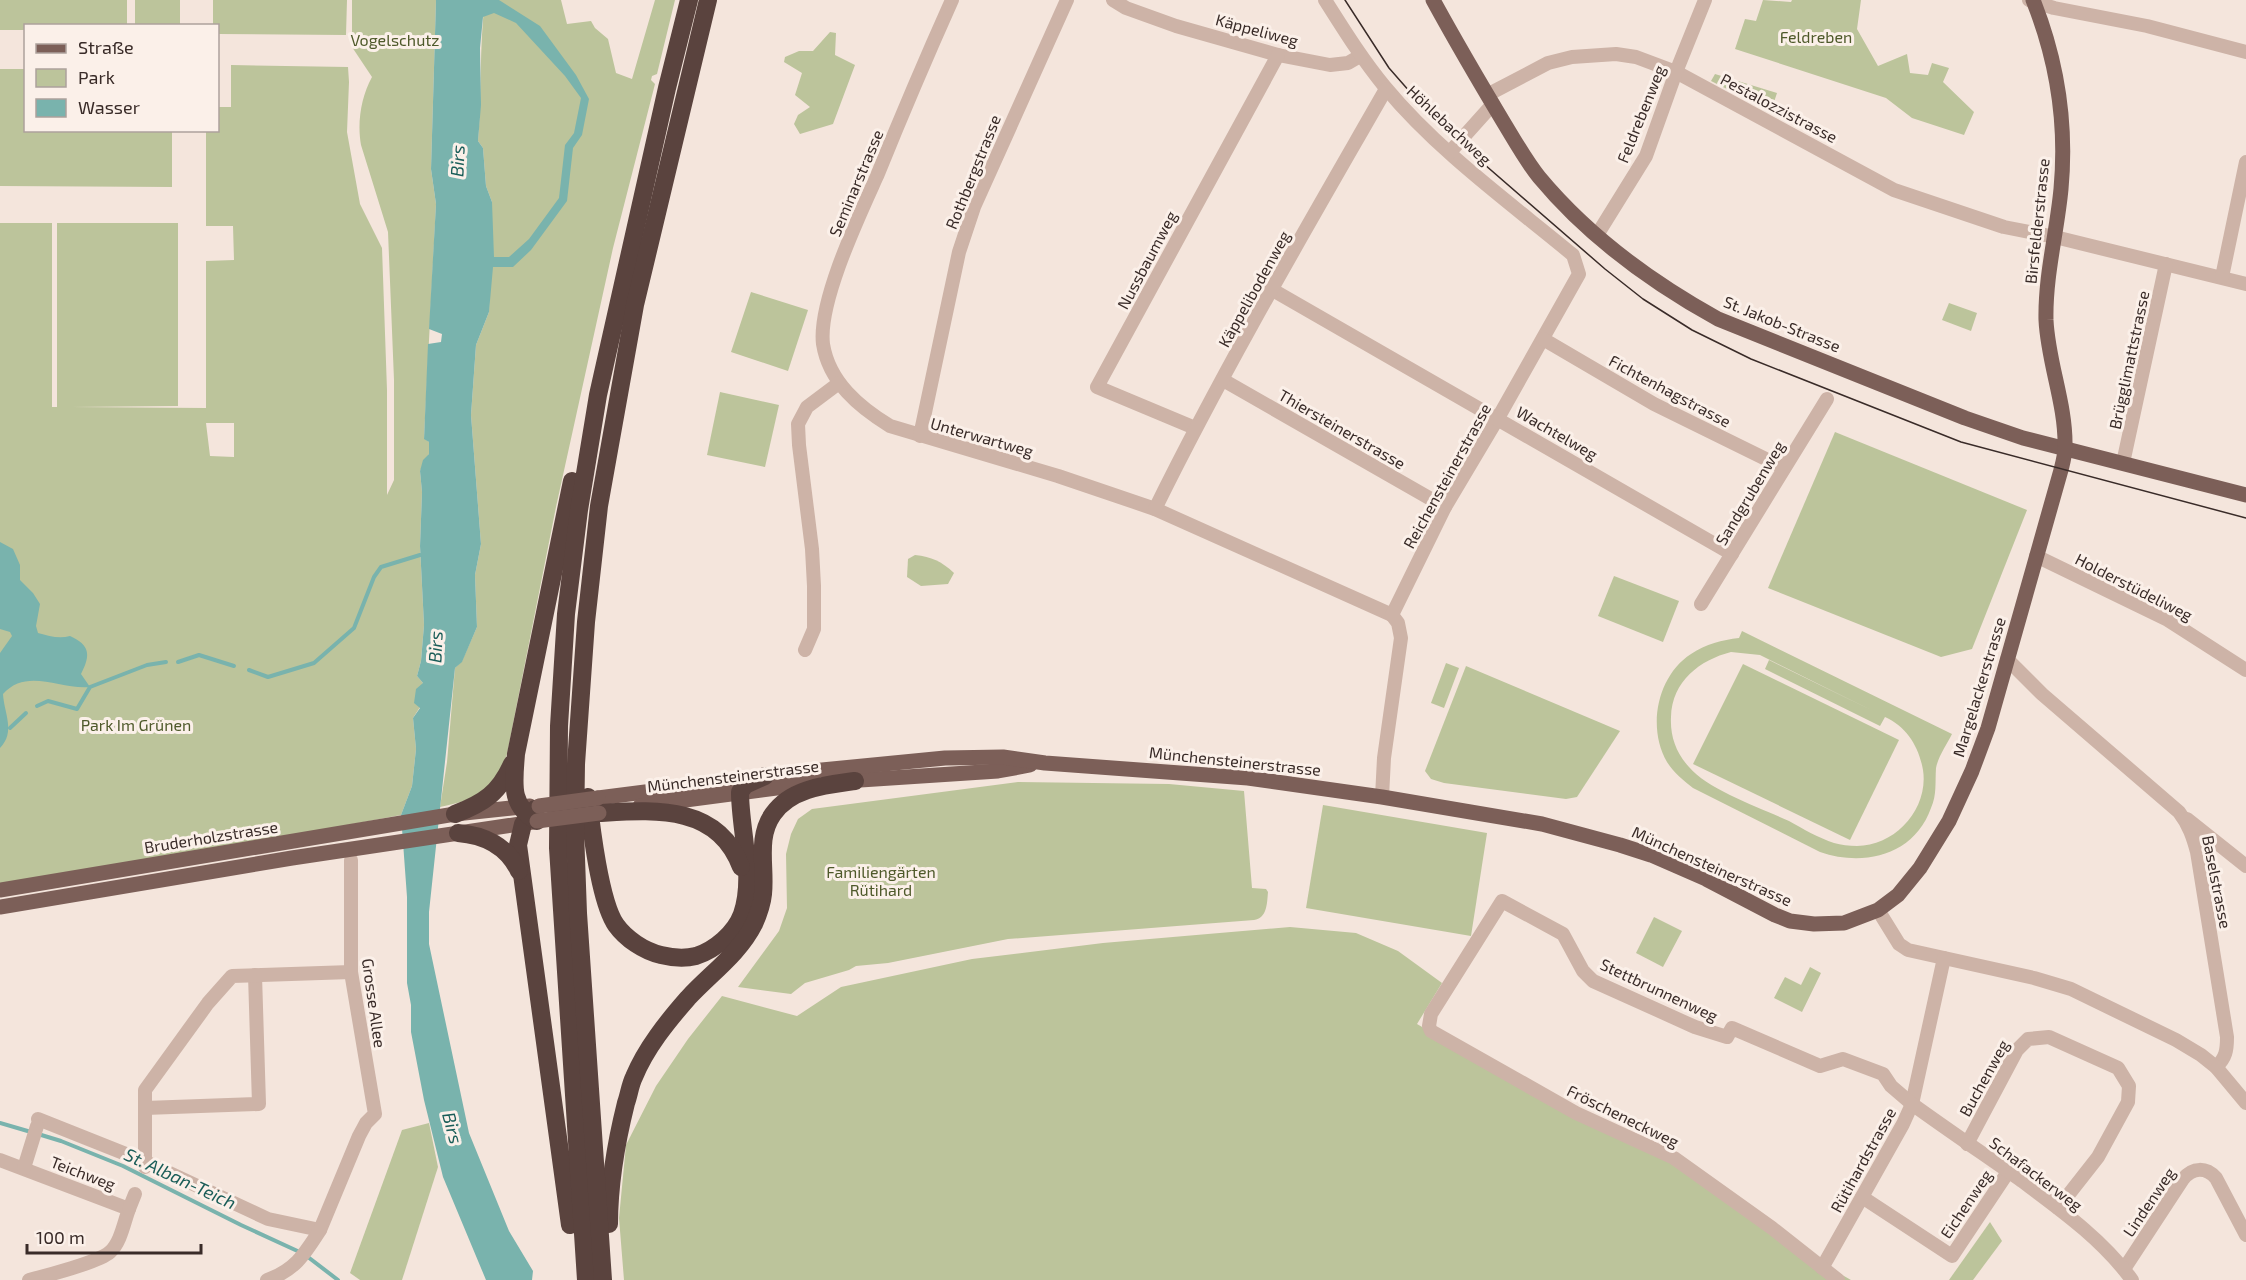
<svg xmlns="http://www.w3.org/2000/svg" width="2246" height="1280" viewBox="0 0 2246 1280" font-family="'Exo 2',sans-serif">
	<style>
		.green { fill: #bcc49b; fill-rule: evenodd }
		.water { fill: #79b3ad; fill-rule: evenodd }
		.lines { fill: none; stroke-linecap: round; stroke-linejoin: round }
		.stream { stroke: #79b3ad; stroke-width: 4 }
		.minor { stroke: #cdb3a7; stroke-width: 14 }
		.major { stroke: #7c5f58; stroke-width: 15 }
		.highway { stroke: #5a433e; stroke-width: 18 }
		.tram { stroke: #392b28; stroke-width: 1.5 }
		.major-bridge { stroke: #7c5f58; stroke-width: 15 }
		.labels { text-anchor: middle; stroke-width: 6; stroke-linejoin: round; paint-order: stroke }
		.street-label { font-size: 16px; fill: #392b28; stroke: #fbf0e9 }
		.park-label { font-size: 16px; fill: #4e592a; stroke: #fbf0e9 }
		.water-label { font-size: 18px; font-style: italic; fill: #1a5d58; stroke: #fbf0e9 }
	</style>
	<rect width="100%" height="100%" fill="#f4e5dc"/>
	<g class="green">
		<path d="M0,0H127V25L26,26L25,30H0Z"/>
		<rect x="135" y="0" width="45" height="25"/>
		<path d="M213,0H347L346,35L218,34V26L213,25Z"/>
		<path d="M352,0H436L431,169L436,204L424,438L429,442V454L420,471L422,492L420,546L424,625L421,661L417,676L423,683L420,707L413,718L416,749L412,786L401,815L0,890V223H52V407H57V223H178V406L72,407L206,408V261L234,260L233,226H206V131L218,130V107H231V65L348,67L349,82L347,132L360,204L382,248L387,390V495L394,480V380L388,232L361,145C357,123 361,97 372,77L352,47ZM206,423H234V457L210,456Z"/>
		<path d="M485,0H561L567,24L591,21L595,28L608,39L616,73L632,79L655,0H675L657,74L652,76L651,80L655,84L613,248L556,507L507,754C492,794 481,798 440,807L447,762L455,668L462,661L477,627L475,575L481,544L471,415L476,345L489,312L492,202L486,186L483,148L478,141C482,94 479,48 485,0Z"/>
		<path d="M1763,0L1791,2L1792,0H1861L1857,29L1878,66L1907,54L1910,73L1928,75L1932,63L1949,68L1943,82L1974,112L1964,135L1912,118L1886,98L1735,49L1745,19L1756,21Z"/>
		<path d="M830,32L836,33L835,55L855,65L833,124L800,134L794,124L798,115L810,107L795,95L802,73L784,62L785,57L799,51H813Z"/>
		<path d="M0,69H25L26,130L172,131V187L0,186Z"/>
		<path d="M1715,74L1777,93L1771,111L1711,81Z"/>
		<path d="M751,292L808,310L788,371L731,352Z"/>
		<path d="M1949,303L1977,313L1971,331L1942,320Z"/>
		<path d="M720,392L779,405L765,467L707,455Z"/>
		<path d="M1835,432L2027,510L1972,649L1941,657L1768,588Z"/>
		<path d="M915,555C932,557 941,561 954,573L948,584L921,586L907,577L908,559Z"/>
		<path d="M1614,576L1679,601L1663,642L1598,616Z"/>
		<path d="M1742,631L1952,734C1947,744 1938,757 1936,768C1935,782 1937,795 1931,808C1914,856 1863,867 1820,852L1693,788C1684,781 1674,773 1667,762C1647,728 1657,676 1691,654C1706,644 1722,640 1739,638ZM1731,652L1760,655L1871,710L1769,660L1765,669L1880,726L1885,717C1907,727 1919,747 1923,770C1929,809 1895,846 1857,846C1849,846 1841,845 1834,843C1819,838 1803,829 1789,821C1761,808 1708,790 1689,767C1676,753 1670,736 1671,717C1672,681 1700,660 1731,652Z"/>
		<path d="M1446,663L1459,668L1444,708L1431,703Z"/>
		<path d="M1743,664L1899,740L1850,840L1693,764Z"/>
		<path d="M1466,666L1620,731L1577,797L1566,799L1444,783L1431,779L1425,771Z"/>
		<path d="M1018,782L1169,784L1244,791L1252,888L1266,889L1268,892C1267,904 1267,918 1254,920L1008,939L888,963L856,966L849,970L805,983L791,994L738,987L779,931L787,908L786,854L791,834L798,819L812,809Z"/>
		<path d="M1323,805L1487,833L1471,936L1306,908Z"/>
		<path d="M1654,917L1682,931L1663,967L1636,953Z"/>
		<path d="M1290,927L1356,933L1398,951L1442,983L1417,1024L1578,1118L1672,1163L1788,1244L1851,1280H624L619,1218L626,1145L656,1086L688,1039L722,996L797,1016L841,987L972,959L1103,943Z"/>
		<path d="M1810,967L1821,973L1802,1012L1774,998L1785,977L1801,985Z"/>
		<path d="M429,1123L438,1167L402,1280H360L350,1273L402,1130Z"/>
		<path d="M1990,1222L2002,1241L1973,1280H1949Z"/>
	</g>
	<g class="water">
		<path d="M436,0H499L540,26L576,75L589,99L582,135L573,148L567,201L531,250L513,267H493L489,312L476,345L471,415L481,544L475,575L477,627L462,662L455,668L429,912V944L469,1133L509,1231L533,1271L532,1280H486L443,1177L424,1100L411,1032V1005L407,983V897L401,815L412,786L416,749L413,718L420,708L414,703L416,689L423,683L417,676L421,661L424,625L420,546L422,492L420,471L423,460L429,454V442L424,439L428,344L441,342L442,334L429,329L436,204L431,169ZM494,13L516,23L565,76L581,98L574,133L565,145L559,198L529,239L509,257H494L492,202L486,186L483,148L478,141L481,105L480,48L483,17Z"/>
		<path d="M0,542L13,549L20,565V580L33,593L40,604L36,626L38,633C49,636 59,639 70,636C90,645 91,655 81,674L90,687C60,690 27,667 3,694C4,713 16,732 0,748V653L12,636L10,632L0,629Z"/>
	</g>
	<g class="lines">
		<g class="stream">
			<path d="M178,662L199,655L234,666"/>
			<path d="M249,670L268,677L314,663L354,628L374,577L381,567L420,555"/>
			<path d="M37,706L48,701L77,709L90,687L147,665L166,662"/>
			<path d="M10,728L26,713"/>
			<path d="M0,1123L31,1132"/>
			<path d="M38,1134L61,1141L123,1166L241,1225L304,1254L338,1280"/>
		</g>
		<g class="minor">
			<path d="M952,0C926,58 901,117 877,176C859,216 818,302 823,344C829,382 859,407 890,426L1058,476L1155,509L1392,615"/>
			<path d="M1113,0L1126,8L1176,26L1278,55L1330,65L1348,63L1360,56"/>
			<path d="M1325,0C1344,30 1362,59 1385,87C1438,151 1509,202 1573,255L1579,274L1498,418L1445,507L1392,615L1398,623L1401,638L1384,758L1382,797"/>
			<path d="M2029,0L2054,8L2147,26L2246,52"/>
			<path d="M1487,95L1548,63L1572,57L1616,54L1636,57L1676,72L1894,190L2004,227L2055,237L2246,284"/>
			<path d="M1450,152L1493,104"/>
			<path d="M1597,235L1646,156L1676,72L1705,0"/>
			<path d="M2222,277L2246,162"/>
			<path d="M1271,289L1732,554"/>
			<path d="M1543,339L1654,404L1784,468"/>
			<path d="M1223,380L1445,507"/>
			<path d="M1195,428L1097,387L1278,55"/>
			<path d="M920,436L959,252L974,207L1067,0"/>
			<path d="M2123,463L2166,264"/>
			<path d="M1155,509C1226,365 1307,227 1386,89"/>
			<path d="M2036,556L2168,620L2246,670"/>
			<path d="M1701,604L1827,399"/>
			<path d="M805,650L814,629V586L812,549L799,445L798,424L807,407L839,383"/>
			<path d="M2007,659L2042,694L2179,812C2189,825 2193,837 2197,852L2227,1037C2227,1050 2226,1058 2216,1067"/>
			<path d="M2187,819L2246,866"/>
			<path d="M1878,910L1899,944L1908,950L2034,978L2071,989L2176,1040L2201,1055L2216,1067L2246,1103"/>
			<path d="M145,1108L259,1104L255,975"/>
			<path d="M38,1119L146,1162L268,1219L320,1230"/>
			<path d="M1967,1144L2017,1050L2028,1039L2049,1037L2118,1068L2129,1086L2128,1102L2098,1157L2058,1208"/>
			<path d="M0,1160L129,1209C124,1222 121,1242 110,1252C99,1262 45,1276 29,1280"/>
			<path d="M145,1167V1090L208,1003L232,976L351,972"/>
			<path d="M24,1168L37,1126"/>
			<path d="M1862,1197L1952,1256L2008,1172"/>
			<path d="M129,1209L135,1194"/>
			<path d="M1822,1268L1903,1124L1912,1104L1944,958"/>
			<path d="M2124,1269L2183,1179C2193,1167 2206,1167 2216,1178L2246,1235"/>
			<path d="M267,1280C295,1270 304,1255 320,1230L359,1136L366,1123L375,1114L351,972V860"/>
			<path d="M1838,1280L1772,1228L1674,1158L1576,1113L1431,1031L1429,1026L1431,1014L1502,901L1563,934L1583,971L1593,981L1695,1027L1727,1037L1732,1028L1820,1066L1843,1059L1883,1074L1891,1086L1912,1104C1948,1130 1985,1155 2022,1181C2061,1210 2103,1240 2132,1280"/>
		</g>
		<g class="major">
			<path d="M1433,0C1456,42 1480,83 1504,123C1515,141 1526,161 1539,177C1588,236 1651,282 1718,319L1965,418L2023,438L2246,495"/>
			<path d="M845,781L998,771L1030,765"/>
			<path d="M598,798L801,772L945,758L1003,757L1045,763L1248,778L1382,797L1542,824L1620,845L1651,855L1706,879L1775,915L1790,921L1814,924L1844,923L1878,910L1898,895L1920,868L1949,821L1972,771L1988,728L2061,470C2063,462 2065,455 2065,447C2066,404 2048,363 2046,320C2045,276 2057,232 2061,189C2067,124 2057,60 2033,0"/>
			<path d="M640,806L815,783"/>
			<path d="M0,890L455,814L530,806"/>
			<path d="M0,907L292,858L533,822"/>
		</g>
		<g class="highway">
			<path d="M588,797C591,826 600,902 616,925C626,939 644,951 661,955C673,958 684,959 696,956C715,950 735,933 742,914C755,877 740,830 740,792L745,785L765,776"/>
			<path d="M535,809L523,824L518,845L570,1225"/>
			<path d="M599,813C654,810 718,804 741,867"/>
			<path d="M455,814C484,803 499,793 512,764"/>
			<path d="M537,821C509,806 514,782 516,754L572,481"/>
			<path d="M458,833C484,835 507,846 519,871"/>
			<path d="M609,1224C609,1183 616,1143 626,1103C629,1095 630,1085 634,1077C646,1048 667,1022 688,998C710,974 739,954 754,924C758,915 762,904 763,894C766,867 756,838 773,814C791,788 826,785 855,781"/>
			<path d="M586,1280L558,848L559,726L566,614L579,510L598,395L667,88L689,0"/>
			<path d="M603,1280L578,913L575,831L576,764L586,622L599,506L635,305L708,0"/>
		</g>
		<path class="tram" d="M1345,0L1389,68L1439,125L1605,269L1643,299L1692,330L1751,359L1961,442L2246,518"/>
		<g class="major-bridge">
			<path d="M539,806L598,798"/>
			<path d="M537,821L599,813"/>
		</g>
	</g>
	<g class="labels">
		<g class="street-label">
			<text transform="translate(1257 30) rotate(15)" y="6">Käppeliweg</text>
			<text transform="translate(1779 108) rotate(28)" y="6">Pestalozzistrasse</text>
			<text transform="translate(1641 114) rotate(-68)" y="6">Feldrebenweg</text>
			<text transform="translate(1449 125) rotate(43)" y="6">Höhlebachweg</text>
			<text transform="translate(973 172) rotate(-68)" y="6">Rothbergstrasse</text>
			<text transform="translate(856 183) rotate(-67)" y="6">Seminarstrasse</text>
			<text transform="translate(2037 221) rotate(-84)" y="6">Birsfelderstrasse</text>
			<text transform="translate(1147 260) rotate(-62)" y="6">Nussbaumweg</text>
			<text transform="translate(1254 289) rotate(-61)" y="6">Käppelibodenweg</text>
			<text transform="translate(1782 324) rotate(22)" y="6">St. Jakob-Strasse</text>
			<text transform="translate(2129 360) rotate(-78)" y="6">Brügglimattstrasse</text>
			<text transform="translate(1670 391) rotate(28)" y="6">Fichtenhagstrasse</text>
			<text transform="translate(1342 429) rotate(30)" y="6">Thiersteinerstrasse</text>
			<text transform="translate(1557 433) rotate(30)" y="6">Wachtelweg</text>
			<text transform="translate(982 437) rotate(16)" y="6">Unterwartweg</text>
			<text transform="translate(1447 476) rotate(-61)" y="6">Reichensteinerstrasse</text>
			<text transform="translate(1750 493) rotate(-59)" y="6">Sandgrubenweg</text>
			<text transform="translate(2134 587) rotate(27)" y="6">Holderstüdeliweg</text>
			<text transform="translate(1979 687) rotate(-73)" y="6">Margelackerstrasse</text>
			<text transform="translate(1235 761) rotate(6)" y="6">Münchensteinerstrasse</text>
			<text transform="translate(733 776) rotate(-7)" y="6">Münchensteinerstrasse</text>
			<text transform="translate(211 837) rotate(-9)" y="6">Bruderholzstrasse</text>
			<text transform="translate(1712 866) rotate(24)" y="6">Münchensteinerstrasse</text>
			<text transform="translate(2217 882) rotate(79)" y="6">Baselstrasse</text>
			<text transform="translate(1659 990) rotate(25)" y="6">Stettbrunnenweg</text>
			<text transform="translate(374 1003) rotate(82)" y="6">Grosse Allee</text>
			<text transform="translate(1984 1078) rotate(-61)" y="6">Buchenweg</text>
			<text transform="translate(1623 1116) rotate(26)" y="6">Fröscheneckweg</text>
			<text transform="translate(1863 1160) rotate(-61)" y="6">Rütihardstrasse</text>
			<text transform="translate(83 1173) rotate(21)" y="6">Teichweg</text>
			<text transform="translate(2036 1174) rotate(37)" y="6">Schafackerweg</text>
			<text transform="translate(2149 1202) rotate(-56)" y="6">Lindenweg</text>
			<text transform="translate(1966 1204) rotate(-56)" y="6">Eichenweg</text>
		</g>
		<g class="park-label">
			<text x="1816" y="43">Feldreben</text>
			<text x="395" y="46">Vogelschutz</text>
			<text x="136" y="731">Park Im Grünen</text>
			<text x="881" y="878">Familiengärten<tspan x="881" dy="18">Rütihard</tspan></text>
		</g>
		<g class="water-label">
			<text transform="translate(458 161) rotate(-87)" y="6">Birs</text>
			<text transform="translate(436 647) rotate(-87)" y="6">Birs</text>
			<text transform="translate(452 1128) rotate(75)" y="6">Birs</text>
			<text transform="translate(180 1179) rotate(25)" y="6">St. Alban-Teich</text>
		</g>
	</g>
	<rect x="24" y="24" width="195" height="108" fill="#fbf0e9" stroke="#ada19c" stroke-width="1.5"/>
	<rect x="36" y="44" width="30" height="9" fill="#7c5f58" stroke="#ada19c" stroke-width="1.5"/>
	<text x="78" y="54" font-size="18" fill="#392b28">Straße</text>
	<rect x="36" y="69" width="30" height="18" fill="#bcc49b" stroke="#ada19c" stroke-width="1.5"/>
	<text x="78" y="84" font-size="18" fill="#392b28">Park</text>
	<rect x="36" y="99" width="30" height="18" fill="#79b3ad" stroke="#ada19c" stroke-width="1.5"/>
	<text x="78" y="114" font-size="18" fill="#392b28">Wasser</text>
	<path d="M27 1244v9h174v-9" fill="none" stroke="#392b28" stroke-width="3"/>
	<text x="36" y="1244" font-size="18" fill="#392b28" stroke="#fbf0e9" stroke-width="4.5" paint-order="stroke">100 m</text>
</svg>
